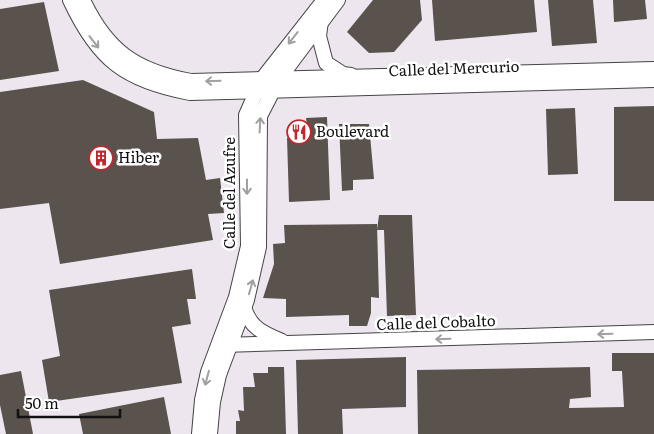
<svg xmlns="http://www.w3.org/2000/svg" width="654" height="434" viewBox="0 0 654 434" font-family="Literata,serif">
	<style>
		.industrial { fill: #eee6ef }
		.building { fill: #5a524d }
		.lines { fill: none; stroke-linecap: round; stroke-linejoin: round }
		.street-casing { stroke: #444; stroke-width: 16 }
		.street { stroke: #fff; stroke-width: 14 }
		.oneway { stroke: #a0a0a0 }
		.labels { text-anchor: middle; stroke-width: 5; stroke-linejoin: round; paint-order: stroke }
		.street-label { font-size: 15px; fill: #111; stroke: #fff }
		.poi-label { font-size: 15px; fill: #111; stroke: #fff; text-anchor: start }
	</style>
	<rect width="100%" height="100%" fill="#fffdf5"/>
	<rect class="industrial" x="0" y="0" width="654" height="434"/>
	<g class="building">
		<path d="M373,0H420L422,20L394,52L369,53L347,32Z"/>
		<path d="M432,0H534L537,32L435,41Z"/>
		<path d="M548,0H593L597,43L552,46Z"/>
		<path d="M613,0H645L647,19L614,22Z"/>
		<path d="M44,2L59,71L0,80V9Z"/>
		<path d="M83,80L154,112L157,139L198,138L206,180L220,178L224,213L208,214L213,240L60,264L49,203L0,209V92Z"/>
		<path d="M654,106V201H614V107Z"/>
		<path d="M575,108L578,174L548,175L546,109Z"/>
		<path d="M327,117L330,200L289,202L287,138H309L306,118Z"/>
		<path d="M339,124H369L374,179L353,180V190L342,191Z"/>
		<path d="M379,215H412L416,315L387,316L384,230H377Z"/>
		<path d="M377,224L379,298L371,297V313L367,326H349V315L286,317V299L263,298L274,264L273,244L285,243L284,225Z"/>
		<path d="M192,269L196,299H187L191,324L172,327L182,383L49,402L42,360L60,356L49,290Z"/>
		<path d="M612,353H654V434H418L417,370L590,367L591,397L570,399L569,408L624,407L622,371H612Z"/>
		<path d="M406,357V407L342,409L343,434H298L296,360Z"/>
		<path d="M268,367H284L286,434H236V421H240L238,410L244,411L243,387H255L253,373H268Z"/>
		<path d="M21,371L33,434H6L0,405V375Z"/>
		<path d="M164,397L171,434H83L79,414Z"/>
	</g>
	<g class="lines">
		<g class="street-casing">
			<g id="street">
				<path d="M70,0C98,60 125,81 190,93L654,80"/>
				<path d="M83,0C107,51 136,71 191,81L654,69"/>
				<path d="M321,21L319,36L326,63L343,74L351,75"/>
				<path d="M244,307C250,328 263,333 282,341"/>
				<path d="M222,345L654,332"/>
				<path d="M199,434L202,400L208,372L236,297L248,246L246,115L262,79L324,0"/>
				<path d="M210,434L213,402L219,375L247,300L259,247L260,116L279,79L338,0"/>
			</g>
		</g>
		<use href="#street" class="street"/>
	</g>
	<defs><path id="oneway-shaft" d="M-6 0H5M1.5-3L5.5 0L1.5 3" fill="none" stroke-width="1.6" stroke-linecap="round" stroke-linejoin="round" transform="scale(1.25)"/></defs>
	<g class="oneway">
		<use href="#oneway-shaft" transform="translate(293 38) rotate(128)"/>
		<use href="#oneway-shaft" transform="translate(94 42) rotate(52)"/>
		<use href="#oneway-shaft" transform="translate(213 81) rotate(178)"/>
		<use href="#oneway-shaft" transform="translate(260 125) rotate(-87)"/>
		<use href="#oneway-shaft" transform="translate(247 187) rotate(90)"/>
		<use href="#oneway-shaft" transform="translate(251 287) rotate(-74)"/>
		<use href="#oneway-shaft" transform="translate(605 334) rotate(178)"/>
		<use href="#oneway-shaft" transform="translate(443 339) rotate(178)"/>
		<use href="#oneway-shaft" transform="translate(207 378) rotate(105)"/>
	</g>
	<defs>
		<g id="restaurant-ring" transform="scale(1.25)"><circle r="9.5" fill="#fff" stroke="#c4262e" stroke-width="1.5"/><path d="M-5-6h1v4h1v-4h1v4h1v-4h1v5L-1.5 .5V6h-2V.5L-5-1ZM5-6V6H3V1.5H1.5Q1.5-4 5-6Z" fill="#c4262e"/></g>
		<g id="building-ring" transform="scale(1.25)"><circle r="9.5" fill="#fff" stroke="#c4262e" stroke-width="1.5"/><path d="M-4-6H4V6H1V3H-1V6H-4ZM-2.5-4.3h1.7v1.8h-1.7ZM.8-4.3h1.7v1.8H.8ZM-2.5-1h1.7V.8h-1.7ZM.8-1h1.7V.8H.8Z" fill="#c4262e"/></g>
	</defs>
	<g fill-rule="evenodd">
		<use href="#restaurant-ring" x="299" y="132"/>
		<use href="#building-ring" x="101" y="158"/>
	</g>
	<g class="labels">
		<g class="street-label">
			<text transform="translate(454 69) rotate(-2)" y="5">Calle del Mercurio</text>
			<text transform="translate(230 193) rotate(-90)" y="5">Calle del Azufre</text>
			<text transform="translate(436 323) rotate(-2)" y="5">Calle del Cobalto</text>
		</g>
		<g class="poi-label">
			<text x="316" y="137">Boulevard</text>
			<text x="118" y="163">Hiber</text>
		</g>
	</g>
	<path d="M18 409v8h102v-8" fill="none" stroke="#111111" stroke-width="2.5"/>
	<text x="25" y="409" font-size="15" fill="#111111" stroke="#ffffff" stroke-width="4" paint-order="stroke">50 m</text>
</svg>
